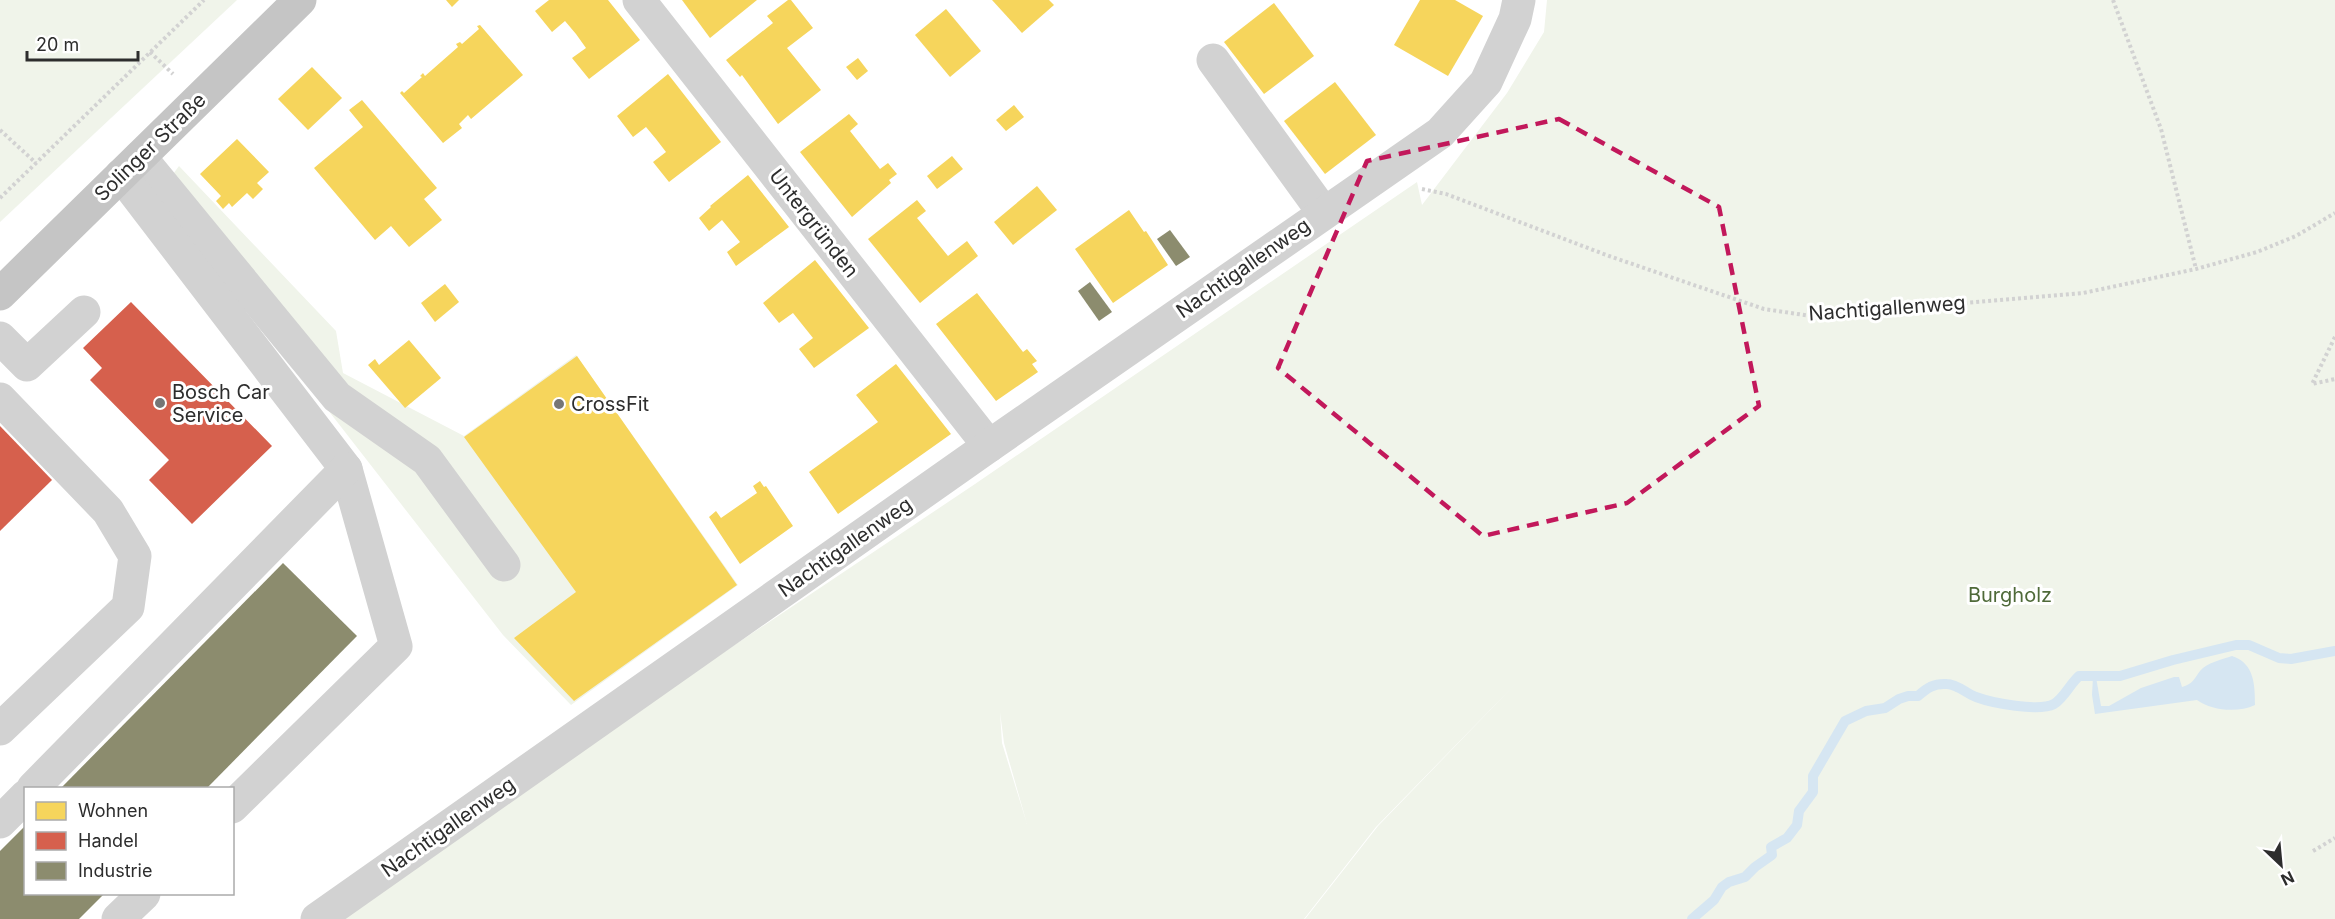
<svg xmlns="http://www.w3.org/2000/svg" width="2335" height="919" viewBox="0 0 2335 919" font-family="Inter,sans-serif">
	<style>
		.green { fill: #f0f4ea; fill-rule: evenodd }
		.water { fill: #d6e6f2 }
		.homes { fill: #f6d55c }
		.shops { fill: #d6604d }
		.industry { fill: #8c8c6e }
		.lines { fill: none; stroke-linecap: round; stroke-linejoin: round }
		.stream { stroke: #d6e6f2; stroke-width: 10 }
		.path { stroke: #d2d2d2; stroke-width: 4; stroke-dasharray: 3 3; stroke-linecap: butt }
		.minor { stroke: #d2d2d2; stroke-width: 33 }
		.major { stroke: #c5c5c5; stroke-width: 33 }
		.marked { fill: none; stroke: #c2185b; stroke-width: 4.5; stroke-dasharray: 12 8; stroke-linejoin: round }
		.poi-dot { fill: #767676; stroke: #fff; stroke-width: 2 }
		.labels { text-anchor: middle; stroke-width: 6; stroke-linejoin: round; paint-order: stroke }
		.street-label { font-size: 20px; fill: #2d2d2d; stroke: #fff }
		.poi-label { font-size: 20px; fill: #2d2d2d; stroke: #fff; text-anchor: start }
		.park-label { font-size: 20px; fill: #4f6a39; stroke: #fff }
	</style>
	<rect width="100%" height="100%" fill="#fff"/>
	<g class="green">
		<path d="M0,0H237L0,222Z"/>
		<path d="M1547,0H2335V919H1305L1378,826L1526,673L1376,827L1304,919H334L439,843L975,484L1417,182L1422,205L1507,93L1544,32ZM1000,712L1004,743L1027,824L1002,743Z"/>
		<path d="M179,166L336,331L343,373L464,436L576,355L738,585L571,705L503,635L159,193Z"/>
	</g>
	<path class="water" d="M2232,656C2254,663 2255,684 2255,705C2238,713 2212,711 2197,700L2095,714L2092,695L2093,677H2096L2101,706H2109L2141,688L2174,677H2179L2182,687C2193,684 2194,679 2200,671C2206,663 2223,659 2232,656Z"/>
	<g class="homes">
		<path d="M446,0H459L452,7Z"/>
		<path d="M549,0H608L640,40L589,79L572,58L586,48L576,34L565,21L552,32L535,11Z"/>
		<path d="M682,0H757L710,38Z"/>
		<path d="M788,0H791L813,28L787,48L821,90L778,124L742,75L740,77L726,60L773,23L767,16Z"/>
		<path d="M992,0H1049L1054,5L1022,33Z"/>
		<path d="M1420,0H1455L1483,16L1448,76L1394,45Z"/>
		<path d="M1274,3L1314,56L1264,94L1224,42Z"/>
		<path d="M946,9L981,51L950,77L915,35Z"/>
		<path d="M480,25L523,75L471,119L468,115L459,124L462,128L443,143L400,93L402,91L404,93L422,77L420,76L423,73L425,76L458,47L456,44L460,42L462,44L479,29L477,26Z"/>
		<path d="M858,58L868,71L857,80L846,67Z"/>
		<path d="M312,67L342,98L308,130L278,99Z"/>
		<path d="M668,74L721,142L669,182L653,162L666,152L656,139L646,127L633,137L617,116Z"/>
		<path d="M1335,82L1376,135L1325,174L1284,121Z"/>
		<path d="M362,100L437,188L424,199L442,220L409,247L391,226L375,240L314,168L363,127L349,110Z"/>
		<path d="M1014,105L1024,117L1006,131L996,120Z"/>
		<path d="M849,114L858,124L850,131L880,169L888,163L897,174L889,180L891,183L852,217L800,152Z"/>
		<path d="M237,139L269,172L257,183L263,189L253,199L247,193L232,207L229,203L223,209L216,201L221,196L200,174Z"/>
		<path d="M952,156L963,169L937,189L927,176Z"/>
		<path d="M748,175L789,227L736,266L727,252L740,242L722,220L709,231L699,218L711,207L710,206Z"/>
		<path d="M1037,186L1057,210L1013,245L994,222Z"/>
		<path d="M917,200L926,211L917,218L948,256L967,241L978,256L920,303L868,239Z"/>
		<path d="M1129,210L1144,232L1146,231L1168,265L1113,303L1075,249Z"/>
		<path d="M815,260L869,328L814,368L799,349L813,338L793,313L779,323L763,303Z"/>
		<path d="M445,284L459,302L435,322L421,303Z"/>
		<path d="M977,293L1023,352L1027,349L1037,361L1032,364L1038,372L996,401L936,324Z"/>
		<path d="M409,340L441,378L405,408L368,365L375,359L379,365Z"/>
		<path d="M577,356L737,585L574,701L514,638L576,592L464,437Z"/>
		<path d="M896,364L951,434L838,514L809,472L878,422L856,395Z"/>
		<path d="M760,481L764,487L766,486L793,526L740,564L709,517L716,511L721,518L757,493L753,486Z"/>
	</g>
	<g class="shops">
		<path d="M131,302L272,446L192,524L149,480L169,460L90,380L102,368L83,348Z"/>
		<path d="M0,426L52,480L0,531Z"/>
	</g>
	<g class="industry">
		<path d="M1170,230L1190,257L1176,266L1157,239Z"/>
		<path d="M1090,282L1112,312L1099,321L1078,291Z"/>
		<path d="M283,563L357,636L207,788H61Z"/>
		<path d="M26,825V894H104L79,919H0V851Z"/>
	</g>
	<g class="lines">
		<path class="stream" d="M1692,919L1714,900L1722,887L1729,882L1745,877L1755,867L1772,855L1771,847L1787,838L1797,825L1799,811L1813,792V776L1845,721L1866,711L1885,708L1899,699L1908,696H1918C1927,688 1934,683 1947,684C1957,684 1967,694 1976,697C1992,703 2039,712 2054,704C2064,698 2070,684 2079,676H2120L2173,660L2236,645H2249L2279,658L2291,659L2335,651"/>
		<g class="path">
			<path d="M2113,0L2161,129L2196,269"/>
			<path d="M150,52L173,74"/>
			<path d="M0,130L36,163"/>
			<path d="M1422,189L1446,194L1609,256L1764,309L1811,316L2083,293L2196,269L2257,252L2296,236L2335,213"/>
			<path d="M0,198L204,0"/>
			<path d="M2335,337L2312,384L2335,379"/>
			<path d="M2313,851L2335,838"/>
		</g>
		<g class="minor">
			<path d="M639,0L989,446"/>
			<path d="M1213,60L1323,212"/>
			<path d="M140,157L337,397L427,460L504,565"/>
			<path d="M121,175L346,469L396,646L232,807"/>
			<path d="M0,338L27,365L84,312"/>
			<path d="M0,399L108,511L135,556L128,607L0,729"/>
			<path d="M33,788L346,469"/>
			<path d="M0,822L26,796"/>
			<path d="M118,919L144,894"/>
			<path d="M317,919L989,446L1440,133L1486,82L1515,19L1519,0"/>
		</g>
		<path class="major" d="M0,294L300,0"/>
	</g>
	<path class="marked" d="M1559,119L1719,207L1759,406L1627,503L1483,536L1278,368L1367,161Z"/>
	<g class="poi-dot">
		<circle cx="160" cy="403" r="6"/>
		<circle cx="559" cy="404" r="6"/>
	</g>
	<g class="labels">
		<g class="street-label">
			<text transform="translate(150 147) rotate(-44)" y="7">Solinger Straße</text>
			<text transform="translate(814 223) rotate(52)" y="7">Untergründen</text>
			<text transform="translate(1243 268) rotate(-35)" y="7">Nachtigallenweg</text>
			<text transform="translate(1887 308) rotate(-4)" y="7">Nachtigallenweg</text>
			<text transform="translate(845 547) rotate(-35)" y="7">Nachtigallenweg</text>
			<text transform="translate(448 827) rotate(-35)" y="7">Nachtigallenweg</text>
		</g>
		<g class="poi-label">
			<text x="172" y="399">Bosch Car<tspan x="172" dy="23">Service</tspan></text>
			<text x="571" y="411">CrossFit</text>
		</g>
		<g class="park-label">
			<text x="2010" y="602">Burgholz</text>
		</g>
	</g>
	<rect x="24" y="787" width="210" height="108" fill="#ffffff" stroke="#ababab" stroke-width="1.5"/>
	<rect x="36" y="802" width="30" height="18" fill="#f6d55c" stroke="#ababab" stroke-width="1.5"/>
	<text x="78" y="817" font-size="18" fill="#2d2d2d">Wohnen</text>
	<rect x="36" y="832" width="30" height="18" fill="#d6604d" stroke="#ababab" stroke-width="1.5"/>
	<text x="78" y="847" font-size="18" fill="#2d2d2d">Handel</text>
	<rect x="36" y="862" width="30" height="18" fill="#8c8c6e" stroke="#ababab" stroke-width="1.5"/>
	<text x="78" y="877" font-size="18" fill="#2d2d2d">Industrie</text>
	<g transform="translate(2281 865) rotate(154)" stroke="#ffffff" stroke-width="4.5" paint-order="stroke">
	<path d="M0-4.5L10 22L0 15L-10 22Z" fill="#2d2d2d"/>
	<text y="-9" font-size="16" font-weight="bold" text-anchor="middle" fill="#2d2d2d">N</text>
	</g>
	<path d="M27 51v9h111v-9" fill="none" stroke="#2d2d2d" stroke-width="3"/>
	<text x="36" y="51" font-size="18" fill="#2d2d2d" stroke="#ffffff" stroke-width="4.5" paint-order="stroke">20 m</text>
</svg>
